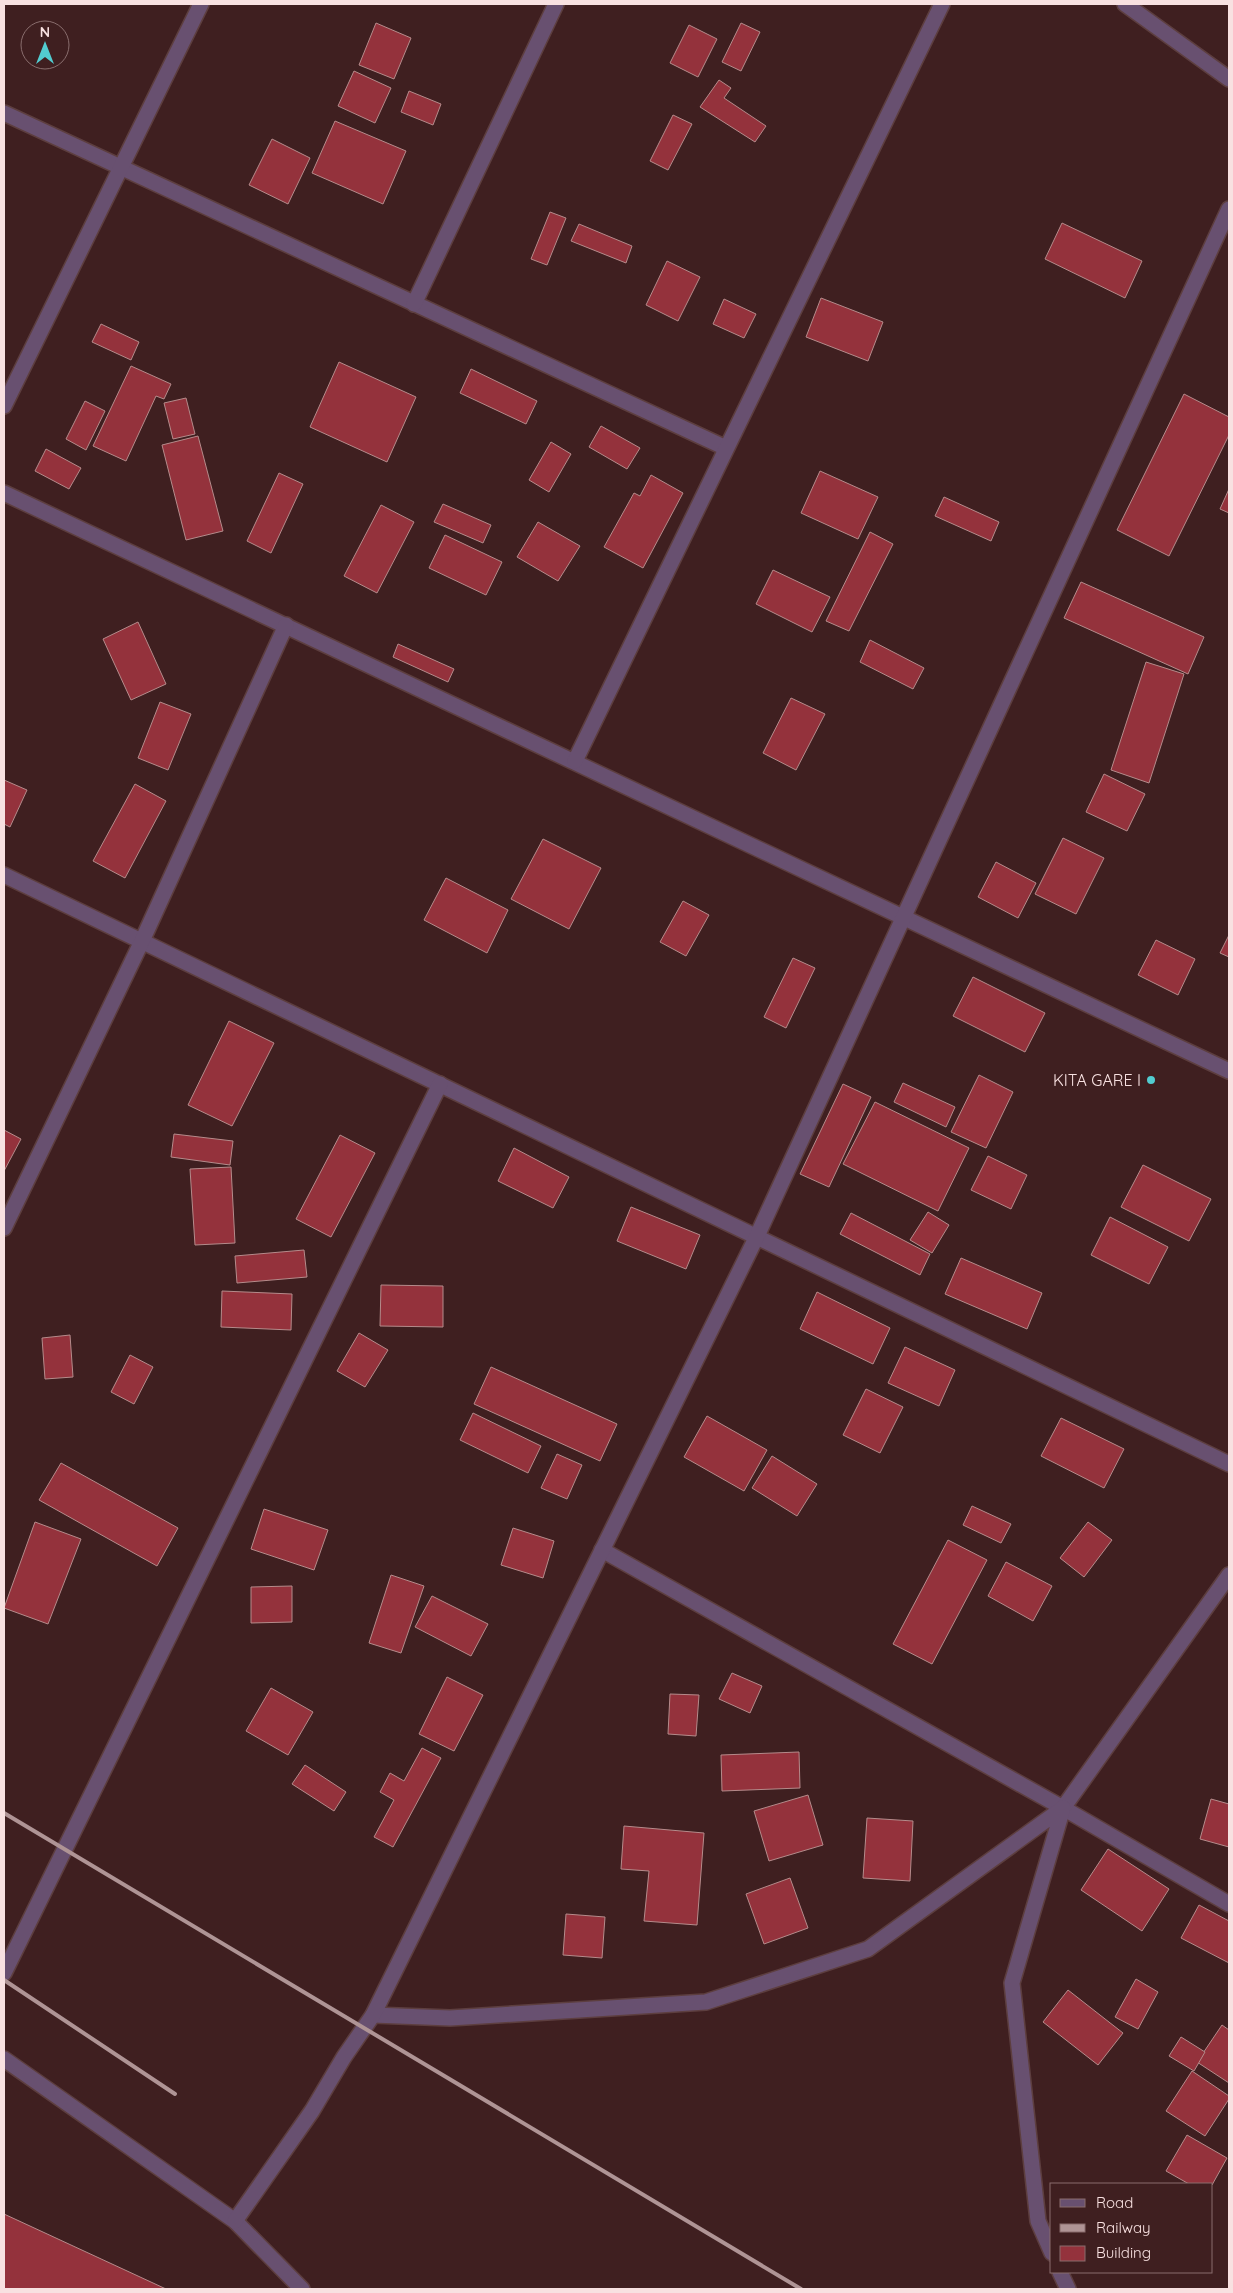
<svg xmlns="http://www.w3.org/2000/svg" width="1233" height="2293" viewBox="0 0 1233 2293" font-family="Quicksand,sans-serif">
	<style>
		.building { fill: #94323c; stroke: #b58b8b }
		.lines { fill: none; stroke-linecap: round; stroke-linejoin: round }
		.minor-casing { stroke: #5d3e3f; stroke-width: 18 }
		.minor { stroke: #685070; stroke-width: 15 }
		.rail { stroke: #af9495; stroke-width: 4 }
		.poi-dot { fill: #52ccd0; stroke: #3f1f20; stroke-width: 2 }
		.labels { text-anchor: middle; stroke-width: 4; stroke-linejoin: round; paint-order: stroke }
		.poi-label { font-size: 16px; fill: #f8e1e1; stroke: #3f1f20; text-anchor: end }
	</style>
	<rect width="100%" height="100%" fill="#3f1f20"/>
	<g class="building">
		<path d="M376,23L411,38L394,79L359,65Z"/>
		<path d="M741,23L760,32L741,71L722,62Z"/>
		<path d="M689,25L717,39L698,77L670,63Z"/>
		<path d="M354,71L391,88L375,123L338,106Z"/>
		<path d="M719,80L731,88L724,98L766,126L755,142L700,107Z"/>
		<path d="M409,91L441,104L433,125L401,112Z"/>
		<path d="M673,115L692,124L668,170L650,161Z"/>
		<path d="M335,121L406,151L383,204L312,173Z"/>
		<path d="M272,139L310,158L288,204L249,185Z"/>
		<path d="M550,212L566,218L547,265L531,259Z"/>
		<path d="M1062,223L1142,261L1125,298L1045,259Z"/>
		<path d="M579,224L632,246L626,263L571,241Z"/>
		<path d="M667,261L700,277L678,321L646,305Z"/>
		<path d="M821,298L883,322L868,361L806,337Z"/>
		<path d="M724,299L756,314L744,338L713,324Z"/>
		<path d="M101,324L139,342L131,360L92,342Z"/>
		<path d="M339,362L416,397L387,462L310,427Z"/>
		<path d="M131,366L171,384L164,399L156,396L126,461L93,446Z"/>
		<path d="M471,369L537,401L526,424L460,393Z"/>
		<path d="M1184,394L1229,417V435L1169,556L1117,530Z"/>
		<path d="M186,398L195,434L173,439L164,403Z"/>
		<path d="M85,401L105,411L86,450L66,439Z"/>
		<path d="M601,426L640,448L627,469L589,447Z"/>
		<path d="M198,436L223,531L186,540L162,445Z"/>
		<path d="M551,442L571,454L549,492L529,480Z"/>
		<path d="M46,449L81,468L69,489L35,471Z"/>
		<path d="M820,471L878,497L858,539L801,513Z"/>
		<path d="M279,473L303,484L271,553L247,541Z"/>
		<path d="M651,475L683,493L643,568L604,547L634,493L640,496Z"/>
		<path d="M1229,489V513L1220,509Z"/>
		<path d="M944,497L999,522L991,541L935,516Z"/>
		<path d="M443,504L491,525L483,543L434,522Z"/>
		<path d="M381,505L414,522L377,593L344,576Z"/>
		<path d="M538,522L580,546L558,581L517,557Z"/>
		<path d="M870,532L893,544L849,631L826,621Z"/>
		<path d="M445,535L502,562L486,595L429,568Z"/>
		<path d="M773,570L830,597L812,632L756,604Z"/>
		<path d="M1081,582L1204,637L1188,674L1064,618Z"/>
		<path d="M138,622L166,684L131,700L103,639Z"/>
		<path d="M870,640L924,668L913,689L860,662Z"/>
		<path d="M398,644L454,669L448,682L393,657Z"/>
		<path d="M1146,662L1184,674L1149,783L1111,770Z"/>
		<path d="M791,698L825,714L796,770L763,753Z"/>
		<path d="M160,702L191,714L168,770L138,758Z"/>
		<path d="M1104,774L1145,794L1127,831L1086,812Z"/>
		<path d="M4,780L27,790L10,827L4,824Z"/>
		<path d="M135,784L166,801L125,878L93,861Z"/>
		<path d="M1063,838L1104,858L1076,914L1035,894Z"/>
		<path d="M543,839L601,868L569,929L511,899Z"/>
		<path d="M996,862L1036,883L1018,918L978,897Z"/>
		<path d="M446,878L508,910L487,953L424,920Z"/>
		<path d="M683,901L709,915L686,956L660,942Z"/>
		<path d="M1229,935V957L1220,953Z"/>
		<path d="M1156,940L1195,959L1178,995L1138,975Z"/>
		<path d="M793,958L815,968L786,1028L764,1017Z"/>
		<path d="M973,977L1045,1013L1025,1052L953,1016Z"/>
		<path d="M229,1021L274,1043L232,1126L188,1105Z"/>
		<path d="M979,1075L1013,1092L986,1148L951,1132Z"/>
		<path d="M903,1083L955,1107L946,1127L894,1102Z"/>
		<path d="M843,1084L871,1097L829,1187L800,1174Z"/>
		<path d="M875,1102L969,1148L938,1211L843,1164Z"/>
		<path d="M4,1130L21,1139L4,1171Z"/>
		<path d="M174,1134L233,1141L230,1165L171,1157Z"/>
		<path d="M340,1135L375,1153L331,1237L296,1219Z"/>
		<path d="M514,1148L569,1177L553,1208L498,1181Z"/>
		<path d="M988,1156L1027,1175L1011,1209L971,1190Z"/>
		<path d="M1143,1165L1211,1199L1189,1241L1121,1207Z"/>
		<path d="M231,1167L235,1243L195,1245L190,1169Z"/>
		<path d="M631,1207L700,1235L686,1269L617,1241Z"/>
		<path d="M928,1212L949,1225L932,1253L910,1240Z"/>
		<path d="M851,1213L930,1254L920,1275L840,1234Z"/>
		<path d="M1110,1217L1168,1247L1149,1284L1091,1255Z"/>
		<path d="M304,1250L307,1277L237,1283L235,1256Z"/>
		<path d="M961,1258L1042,1293L1027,1329L945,1294Z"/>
		<path d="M381,1285L443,1286V1327L380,1326Z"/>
		<path d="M222,1291L292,1294L291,1330L221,1327Z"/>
		<path d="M817,1292L890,1328L873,1364L800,1329Z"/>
		<path d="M359,1333L388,1350L365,1387L337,1371Z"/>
		<path d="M70,1335L73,1377L45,1379L42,1338Z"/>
		<path d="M905,1347L955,1370L939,1406L888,1383Z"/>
		<path d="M130,1355L153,1367L134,1404L111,1392Z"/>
		<path d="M491,1367L617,1424L600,1461L474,1404Z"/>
		<path d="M866,1389L903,1407L880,1453L843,1435Z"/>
		<path d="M473,1413L541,1446L528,1473L460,1440Z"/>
		<path d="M707,1416L767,1450L744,1491L684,1457Z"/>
		<path d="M1061,1418L1124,1449L1104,1488L1041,1456Z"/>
		<path d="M557,1454L582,1465L567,1499L541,1488Z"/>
		<path d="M772,1456L817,1484L797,1516L752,1488Z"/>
		<path d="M61,1463L178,1528L157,1566L39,1500Z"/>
		<path d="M972,1506L1011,1524L1001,1543L963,1525Z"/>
		<path d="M264,1509L328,1530L314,1570L251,1549Z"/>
		<path d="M35,1522L81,1539L48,1624L4,1608Z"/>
		<path d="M1088,1522L1112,1540L1084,1577L1060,1558Z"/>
		<path d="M513,1528L554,1541L543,1578L501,1565Z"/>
		<path d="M948,1540L987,1560L932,1664L893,1644Z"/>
		<path d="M1006,1562L1052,1586L1033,1621L988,1596Z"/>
		<path d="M391,1575L424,1586L401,1653L369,1643Z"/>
		<path d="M292,1586V1622L251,1623V1587Z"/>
		<path d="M432,1596L488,1624L471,1656L415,1627Z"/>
		<path d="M732,1673L762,1686L750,1713L719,1699Z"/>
		<path d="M447,1677L483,1695L454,1751L419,1734Z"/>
		<path d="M271,1688L313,1712L288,1755L246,1731Z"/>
		<path d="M670,1694L699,1695L696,1736L668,1734Z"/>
		<path d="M422,1748L441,1758L393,1847L374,1837L394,1800L380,1792L390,1773L404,1781Z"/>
		<path d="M799,1752L800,1788L722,1791L721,1755Z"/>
		<path d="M305,1765L346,1792L334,1811L292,1784Z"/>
		<path d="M808,1795L823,1845L769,1861L754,1811Z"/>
		<path d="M1211,1799L1229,1804V1847L1200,1839Z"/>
		<path d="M867,1818L913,1821L910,1881L863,1878Z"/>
		<path d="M624,1826L704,1833L697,1925L644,1921L649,1871L621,1869Z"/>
		<path d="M1108,1849L1169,1889L1142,1931L1081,1890Z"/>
		<path d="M790,1878L808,1928L764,1944L746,1894Z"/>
		<path d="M1199,1905L1229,1921V1963L1181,1938Z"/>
		<path d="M566,1914L605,1917L602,1958L563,1955Z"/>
		<path d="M1136,1979L1158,1992L1138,2029L1115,2017Z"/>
		<path d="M1068,1990L1123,2033L1098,2065L1043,2022Z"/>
		<path d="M1222,2025L1229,2030V2083L1197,2062Z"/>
		<path d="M1181,2037L1205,2052L1194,2071L1169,2056Z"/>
		<path d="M1192,2071L1229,2096V2099L1205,2136L1166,2111Z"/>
		<path d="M1187,2135L1227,2158L1212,2185L1189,2184L1166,2171Z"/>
		<path d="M4,2214L166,2289H4Z"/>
	</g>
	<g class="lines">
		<g class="minor-casing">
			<g id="minor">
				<path d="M1125,4L1229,79"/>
				<path d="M4,113L726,448"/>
				<path d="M414,304L556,4"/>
				<path d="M4,406L201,4"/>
				<path d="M4,493L1229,1071"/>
				<path d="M575,761L942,4"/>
				<path d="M4,875L1229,1464"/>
				<path d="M4,1228L142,941L286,625"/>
				<path d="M602,1550L1063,1808L1229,1904"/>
				<path d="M1063,1808L1229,1575"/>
				<path d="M4,1973L440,1084"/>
				<path d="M373,2015L450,2018L706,2002L868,1949L1063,1808L1012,1983L1038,2221L1052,2253"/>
				<path d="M4,2059L235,2221L302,2289"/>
				<path d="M235,2221L312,2111L344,2057L373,2015L757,1236L1229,209"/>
				<path d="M1060,2272L1068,2289"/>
			</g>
		</g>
		<use href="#minor" class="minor"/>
		<g class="rail">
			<path d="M4,1813L801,2289"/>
			<path d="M4,1980L175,2094"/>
		</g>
	</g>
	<circle class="poi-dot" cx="1151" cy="1080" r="5"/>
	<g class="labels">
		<g class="poi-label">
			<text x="1141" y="1086">KITA GARE I</text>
		</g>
	</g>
	<rect width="1233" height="2293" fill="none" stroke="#f8e1e1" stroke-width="10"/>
	<rect x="1050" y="2183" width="162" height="90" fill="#3f1f20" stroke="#896d6d"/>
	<rect x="1060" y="2199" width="25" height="8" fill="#685070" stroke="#896d6d"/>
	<text x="1096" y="2208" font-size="15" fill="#f8e1e1">Road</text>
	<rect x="1060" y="2224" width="25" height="8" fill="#af9495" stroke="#896d6d"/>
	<text x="1096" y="2233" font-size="15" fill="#f8e1e1">Railway</text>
	<rect x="1060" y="2246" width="25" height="15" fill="#94323c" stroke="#896d6d"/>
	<text x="1096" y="2258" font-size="15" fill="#f8e1e1">Building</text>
	<g transform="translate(45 45)"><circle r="24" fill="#3f1f20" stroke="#896d6d"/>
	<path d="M0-4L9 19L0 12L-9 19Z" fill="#52ccd0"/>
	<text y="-8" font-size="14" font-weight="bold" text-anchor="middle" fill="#f8e1e1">N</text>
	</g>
</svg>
